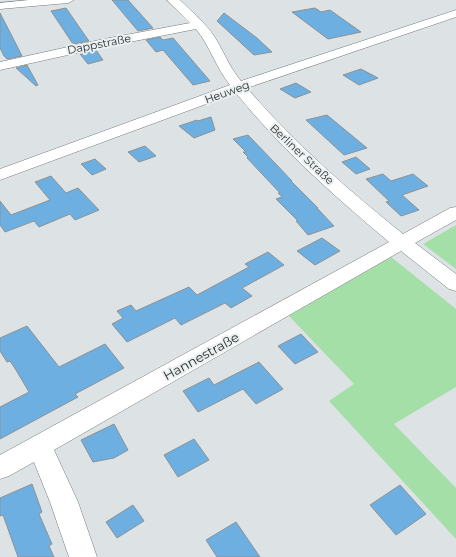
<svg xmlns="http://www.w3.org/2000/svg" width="456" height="557" viewBox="0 0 456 557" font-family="Montserrat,sans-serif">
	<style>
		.green { fill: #a4dfa7 }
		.building { fill: #6cafe0; stroke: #8d9295 }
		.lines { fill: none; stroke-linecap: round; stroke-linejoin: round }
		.minor-casing { stroke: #747a7b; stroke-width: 1 }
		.minor { fill: #fff; fill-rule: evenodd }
		.labels { text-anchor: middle; stroke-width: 4; stroke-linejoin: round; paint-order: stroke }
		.far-street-label { font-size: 11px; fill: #2c2f2f; stroke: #eaf0f1 }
		.street-label { font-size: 13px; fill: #2c2f2f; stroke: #eaf0f1 }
	</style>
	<rect width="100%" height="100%" fill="#dde3e4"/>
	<g class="green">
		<path d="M456,225V269L423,244Z"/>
		<path d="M391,257L456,309V387L394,424L456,488V539L329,401L354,384L289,316Z"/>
	</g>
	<g class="building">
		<path d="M112,0H128L153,28L138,31Z"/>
		<path d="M66,8L84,34L89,41L73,44L51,11Z"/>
		<path d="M315,8L321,12L330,10L361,32L328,39L292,12Z"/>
		<path d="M0,13L16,44L22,56L7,59L4,56L0,48Z"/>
		<path d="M224,13L257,38L272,52L254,55L217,21Z"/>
		<path d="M160,37L163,40L173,38L210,81L193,85L163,50L156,52L146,40Z"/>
		<path d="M96,50L103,60L88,64L80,54Z"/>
		<path d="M27,65L38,85L36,86L16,68Z"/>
		<path d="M361,69L378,78L359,85L343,75Z"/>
		<path d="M296,83L311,92L295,98L280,89Z"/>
		<path d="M327,115L367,148L344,155L306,120Z"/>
		<path d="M211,117L215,130L194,138L179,126L197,120L198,121Z"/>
		<path d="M248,135L274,162L292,181H291L318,208H317L334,226L308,235L296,221H298L276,199L282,197L278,193H280L247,158L248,157L243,152H246L233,139Z"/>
		<path d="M145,146L156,156L139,162L128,152Z"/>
		<path d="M356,157L370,169L356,174L342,162Z"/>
		<path d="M95,159L106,169L92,175L81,164Z"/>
		<path d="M383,174L391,181L413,174L428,186L402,195L419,210L401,216L386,202L389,201L366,179Z"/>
		<path d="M51,176L66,193L78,188L99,210L75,220L70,214L39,227L34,221L5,232L0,225V201L11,215L50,200L35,182Z"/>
		<path d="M322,238L340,251L315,265L297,251Z"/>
		<path d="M268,252L284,265L242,288L252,296L231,308L225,303L181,325L175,318L127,342L112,324L123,318L117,311L131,305L136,311L189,287L197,295L249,267L245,264Z"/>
		<path d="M27,326L59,367L105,344L124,368L75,394L78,397L0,439V407L29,392L16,370L10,361L7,362L0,351V338Z"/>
		<path d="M301,334L318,352L295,364L278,346Z"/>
		<path d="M259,362L283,389L256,404L243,389L198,412L183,391L209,378L214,385Z"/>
		<path d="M114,424L128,450L114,458L93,462L81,440Z"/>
		<path d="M194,439L209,460L178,477L164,455Z"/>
		<path d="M32,484L42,512L39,514L52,544L49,546L54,557H18L3,515L0,516V498Z"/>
		<path d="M400,485L426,514L396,535L370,505Z"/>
		<path d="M133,505L144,521L117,538L106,522Z"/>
		<path d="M236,522L260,557H217L206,540Z"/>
	</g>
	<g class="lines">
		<g class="minor-casing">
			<g id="minor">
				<path d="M29,0H74L68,3L0,9V3Z"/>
				<path d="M167,0H180C191,11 203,21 212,33C223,49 229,67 241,81L456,10V17L247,88C293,142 348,190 403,234L450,208L456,207V220L415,243L456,274V291L449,289L401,251L54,450L78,502L97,557H69L50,502L34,462L9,476L0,479V455L389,242C334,196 280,148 236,93L0,180V169L230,85C216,68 210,46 196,29L104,47L0,70V62L104,39L190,23Z"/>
			</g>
		</g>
		<use href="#minor" class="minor"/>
	</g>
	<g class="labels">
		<g class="far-street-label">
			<text transform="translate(99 44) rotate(-11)" y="4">Dappstraße</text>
			<text transform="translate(227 92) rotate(-20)" y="4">Heuweg</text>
			<text transform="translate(302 154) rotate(43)" y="4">Berliner Straße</text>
		</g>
		<g class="street-label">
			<text transform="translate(201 356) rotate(-29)" y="5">Hannestraße</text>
		</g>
	</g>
</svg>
